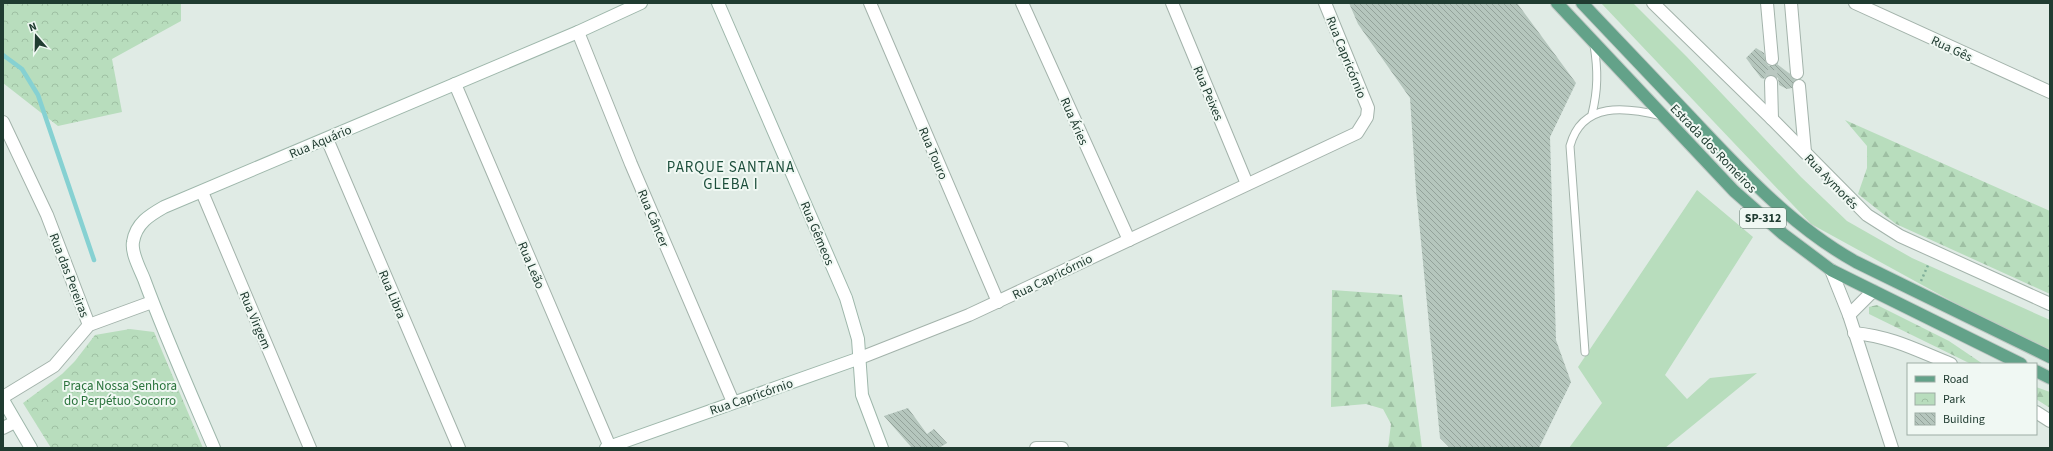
<svg xmlns="http://www.w3.org/2000/svg" width="2053" height="451" viewBox="0 0 2053 451" font-family="'Source Sans 3',sans-serif">
	<style>
		.grass { fill: #b8ddbd }
		.forest { fill: url(#forest-firs) }
		.park { fill: url(#park-crowns) }
		.lines { fill: none; stroke-linecap: round; stroke-linejoin: round }
		.stream { stroke: #86d1d2; stroke-width: 4.5 }
		.building { fill: url(#building-back-hatch) }
		.street-tunnel { stroke: #bac8c1; stroke-width: 12; stroke-dasharray: 12 6; stroke-linecap: butt }
		.lane-casing { stroke: #a3b3ab; stroke-width: 9 }
		.street-casing { stroke: #a3b3ab; stroke-width: 14 }
		.secondary-casing { stroke: #9eb7ab; stroke-width: 14 }
		.primary-casing { stroke: #c1c8c5; stroke-width: 14 }
		.path { stroke: #80af9a; stroke-width: 2.5; stroke-dasharray: 2 3; stroke-linecap: butt }
		.lane { stroke: #fff; stroke-width: 7 }
		.street { stroke: #fff; stroke-width: 12 }
		.secondary { stroke: #fff; stroke-width: 12 }
		.primary { stroke: #63a289; stroke-width: 12 }
		.labels { text-anchor: middle; stroke-width: 4; stroke-linejoin: round; paint-order: stroke }
		.shield { fill: #f0f8f3; stroke: #5e746b; stroke-width: 1 }
		.shield-label { font-size: 12px; font-weight: bold; fill: #203c31 }
		.street-label { font-size: 13px; fill: #203c31; stroke: #f0f8f3 }
		.park-label { font-size: 13px; fill: #2a733c; stroke: #f0f8f3 }
		.quarter-label { font-size: 15px; letter-spacing: 1px; fill: #1c4e3b; stroke: #f0f8f3 }
	</style>
	<defs>
		<pattern id="forest-firs" width="22" height="20" patternUnits="userSpaceOnUse"><rect width="22" height="20" fill="#b8ddbd"/><path d="M5 1l3.5 6h-7zM16 11l3.5 6h-7z" fill="#9ebfa3"/></pattern>
		<pattern id="park-crowns" width="20" height="18" patternUnits="userSpaceOnUse"><rect width="20" height="18" fill="#b8ddbd"/><path d="M2 6a3 3 0 1 1 6 0M12 15a3 3 0 1 1 6 0" fill="none" stroke="#9ebfa3"/></pattern>
		<pattern id="building-back-hatch" width="6" height="6" patternUnits="userSpaceOnUse"><rect width="6" height="6" fill="#b5c6bd"/><path d="M-1 5l2 2M0 0l6 6M5-1l2 2" fill="none" stroke="#93a29a"/></pattern>
	</defs>
	<rect width="100%" height="100%" fill="#e0ebe5"/>
	<g class="grass">
		<path d="M1601,3H1633L1687,57L1801,177L1847,221L1912,258L2050,320V351L1975,314L1811,224Z"/>
		<path d="M1697,190L1753,237L1665,375L1687,399L1710,378L1757,373L1665,448H1569L1602,403L1578,367Z"/>
	</g>
	<g class="forest">
		<path d="M1845,120L2050,211V294L1896,224L1858,194L1867,168V146Z"/>
		<path d="M1332,290L1402,295L1422,448H1388L1391,424L1383,409L1366,404L1331,407Z"/>
		<path d="M1877,305L1949,341L1983,364H1971L1869,314V307Z"/>
		<path d="M2036,387L2050,392V408L2036,399Z"/>
	</g>
	<g class="park">
		<path d="M3,3H181V21L112,59L122,112L58,126L3,83Z"/>
		<path d="M130,329L154,332L203,448H51L23,403L62,374L75,361L95,335Z"/>
	</g>
	<g class="lines">
		<path class="stream" d="M3,55L22,69L38,95L94,260"/>
	</g>
	<g class="building">
		<path d="M1349,3H1517L1576,83L1550,137L1556,340L1571,382L1539,448H1450L1440,438L1416,190L1410,98L1358,24Z"/>
		<path d="M1756,48L1764,53L1766,63L1769,66L1777,64L1790,74L1795,80L1792,88L1787,89L1779,85L1778,78L1774,75H1767L1764,79L1761,78L1746,58Z"/>
		<path d="M908,408L927,434L934,429L947,443L939,448H912L884,416Z"/>
	</g>
	<g class="lines">
		<path class="street-tunnel" d="M1771,82L1772,59"/>
		<g class="lane-casing">
			<g id="lane">
				<path d="M1592,114C1598,90 1598,70 1594,45"/>
				<path d="M1585,352L1570,146C1582,101 1626,107 1662,116"/>
			</g>
		</g>
		<g class="street-casing">
			<g id="street">
				<path d="M870,3L998,302"/>
				<path d="M1022,3L1129,240"/>
				<path d="M1172,3L1247,184"/>
				<path d="M1653,3L1772,119L1867,215L1900,236L2050,304"/>
				<path d="M1767,3L1772,59"/>
				<path d="M1791,3L1797,73"/>
				<path d="M1855,3L2050,92"/>
				<path d="M578,32L631,164L733,402"/>
				<path d="M1771,82L1772,119"/>
				<path d="M455,84L610,447"/>
				<path d="M1799,86L1805,152"/>
				<path d="M3,122L47,215L89,325"/>
				<path d="M327,139L459,448"/>
				<path d="M202,192L310,448"/>
				<path d="M1831,270L1849,315L1892,448"/>
				<path d="M1849,315L1873,291"/>
				<path d="M1854,333C1893,337 1916,350 1951,364"/>
				<path d="M860,358L969,315L1357,133L1367,117L1368,108L1325,3"/>
				<path d="M3,397L54,366L89,325L152,302"/>
				<path d="M2036,412L2050,421"/>
				<path d="M3,428L15,422"/>
				<path d="M1036,448H1062"/>
			</g>
		</g>
		<g class="secondary-casing">
			<g id="secondary">
				<path d="M718,3L846,298L858,339L862,395L882,448"/>
				<path d="M3,400L31,448"/>
				<path d="M214,448C190,392 165,336 144,279C140,269 131,253 133,242C136,223 150,215 164,207L578,32L641,3"/>
				<path d="M606,448L860,358"/>
			</g>
		</g>
		<g class="primary-casing">
			<g id="primary">
				<path d="M1557,3L1734,191L1783,234L1831,270L2021,364"/>
				<path d="M1582,3C1620,43 1657,82 1695,122C1744,174 1793,227 1856,262L2050,357"/>
				<path d="M2036,371L2050,378"/>
			</g>
		</g>
		<path class="path" d="M1921,281L1929,263"/>
		<use href="#lane" class="lane"/>
		<use href="#street" class="street"/>
		<use href="#secondary" class="secondary"/>
		<use href="#primary" class="primary"/>
	</g>
	<g class="labels">
		<rect class="shield" x="1740" y="208" width="46" height="20" rx="3"/>
		<g class="shield-label">
			<text x="1763" y="222">SP-312</text>
		</g>
		<g class="street-label">
			<text transform="translate(1952 48) rotate(25)" y="5">Rua Gês</text>
			<text transform="translate(1347 57) rotate(68)" y="5">Rua Capricórnio</text>
			<text transform="translate(1209 93) rotate(67)" y="5">Rua Peixes</text>
			<text transform="translate(1075 121) rotate(66)" y="5">Rua Áries</text>
			<text transform="translate(320 141) rotate(-23)" y="5">Rua Aquário</text>
			<text transform="translate(1714 148) rotate(46)" y="5">Estrada dos Romeiros</text>
			<text transform="translate(934 153) rotate(67)" y="5">Rua Touro</text>
			<text transform="translate(1832 181) rotate(46)" y="5">Rua Aymorés</text>
			<text transform="translate(654 218) rotate(67)" y="5">Rua Câncer</text>
			<text transform="translate(818 233) rotate(67)" y="5">Rua Gêmeos</text>
			<text transform="translate(532 265) rotate(67)" y="5">Rua Leão</text>
			<text transform="translate(70 275) rotate(69)" y="5">Rua das Pereiras</text>
			<text transform="translate(1052 276) rotate(-26)" y="5">Rua Capricórnio</text>
			<text transform="translate(393 294) rotate(67)" y="5">Rua Libra</text>
			<text transform="translate(256 320) rotate(67)" y="5">Rua Virgem</text>
			<text transform="translate(751 396) rotate(-19)" y="5">Rua Capricórnio</text>
		</g>
		<g class="park-label">
			<text x="120" y="390">Praça Nossa Senhora<tspan x="120" dy="15">do Perpétuo Socorro</tspan></text>
		</g>
		<g class="quarter-label">
			<text x="731" y="172">PARQUE SANTANA<tspan x="731" dy="17">GLEBA I</tspan></text>
		</g>
	</g>
	<rect width="2053" height="451" fill="none" stroke="#203c31" stroke-width="8"/>
	<rect x="1907" y="363" width="130" height="72" fill="#f0f8f3" stroke="#9dada5"/>
	<rect x="1915" y="376" width="20" height="6" fill="#63a289" stroke="#9dada5"/>
	<text x="1943" y="383" font-size="12" fill="#203c31">Road</text>
	<rect x="1915" y="393" width="20" height="12" fill="url(#park-crowns)" stroke="#9dada5"/>
	<text x="1943" y="403" font-size="12" fill="#203c31">Park</text>
	<rect x="1915" y="413" width="20" height="12" fill="url(#building-back-hatch)" stroke="#9dada5"/>
	<text x="1943" y="423" font-size="12" fill="#203c31">Building</text>
	<g transform="translate(36 36) rotate(340)" stroke="#f0f8f3" stroke-width="3" paint-order="stroke">
	<path d="M0-3L7 15L0 10L-7 15Z" fill="#203c31"/>
	<text y="-6" font-size="11" font-weight="bold" text-anchor="middle" fill="#203c31">N</text>
	</g>
</svg>
